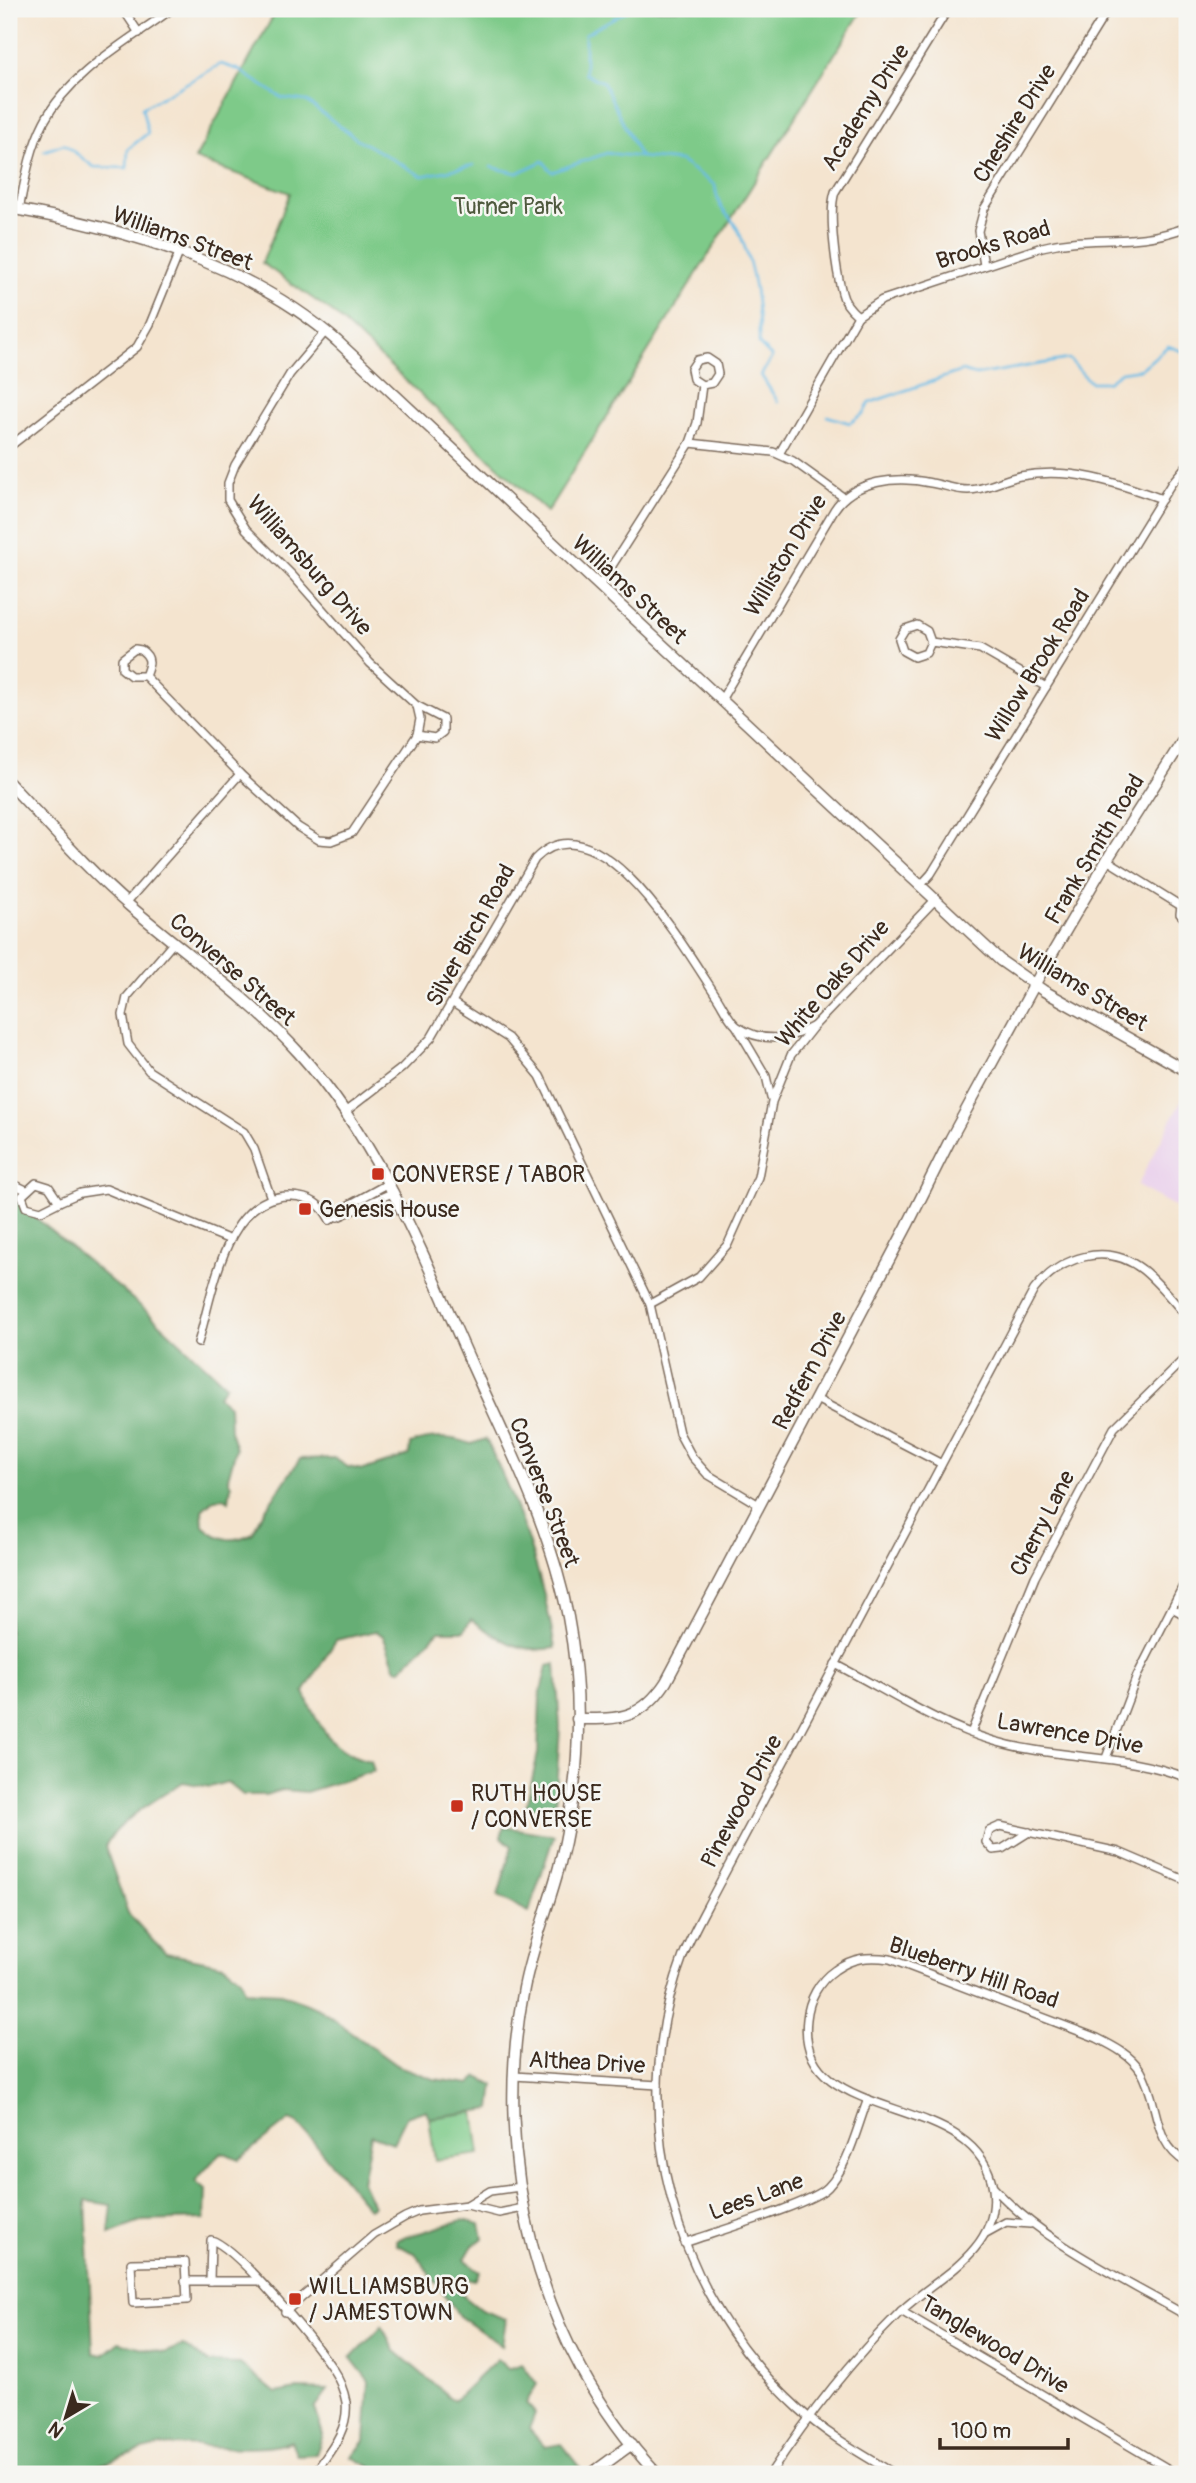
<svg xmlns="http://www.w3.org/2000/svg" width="1196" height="2483" viewBox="0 0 1196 2483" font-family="Pangolin,sans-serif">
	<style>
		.built { fill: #ead1ec }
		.green { fill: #7eca89; stroke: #5c7a54; stroke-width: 2 }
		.forest { fill: #66ae75; stroke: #506c4a; stroke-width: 2 }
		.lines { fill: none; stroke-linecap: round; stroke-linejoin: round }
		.stream { stroke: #6bbce6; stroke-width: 2.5 }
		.street-casing { stroke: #7c6b5c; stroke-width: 10 }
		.secondary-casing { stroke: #7c6b5c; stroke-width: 13 }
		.street { stroke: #fff; stroke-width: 7 }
		.secondary { stroke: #fff; stroke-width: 10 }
		.poi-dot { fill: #c8321e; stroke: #f6f6f2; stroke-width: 2.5 }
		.labels { text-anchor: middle; stroke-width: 5; stroke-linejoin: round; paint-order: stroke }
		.street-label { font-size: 23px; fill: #3b2a1e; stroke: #f6f6f2 }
		.park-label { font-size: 23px; fill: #4f5a3e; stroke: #f6f6f2 }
		.poi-label { font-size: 23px; fill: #3b2a1e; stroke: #f6f6f2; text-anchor: start }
	</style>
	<rect width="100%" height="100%" fill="#f6f6f2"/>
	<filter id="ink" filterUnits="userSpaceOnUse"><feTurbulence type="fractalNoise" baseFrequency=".0143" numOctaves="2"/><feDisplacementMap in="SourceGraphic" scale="14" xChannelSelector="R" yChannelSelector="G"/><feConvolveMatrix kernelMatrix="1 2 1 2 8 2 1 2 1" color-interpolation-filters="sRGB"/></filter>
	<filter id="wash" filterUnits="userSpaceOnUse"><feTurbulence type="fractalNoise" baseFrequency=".00686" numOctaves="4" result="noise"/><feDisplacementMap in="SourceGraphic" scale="28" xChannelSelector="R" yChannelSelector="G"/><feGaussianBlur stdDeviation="1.57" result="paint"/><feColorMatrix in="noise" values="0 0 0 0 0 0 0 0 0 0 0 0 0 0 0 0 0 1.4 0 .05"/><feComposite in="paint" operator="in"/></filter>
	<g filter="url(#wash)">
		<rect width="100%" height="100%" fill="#f4e4cf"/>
		<path class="built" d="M1187,1090V1213L1137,1186Z"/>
		<g class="green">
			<path d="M277,9H863L547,512L332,312L262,263L290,193L195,159Z"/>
			<path d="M474,2112L480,2154L435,2160L429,2118Z"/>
		</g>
		<g class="forest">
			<path d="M9,1195L143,1308L226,1385L218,1396L229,1405L230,1430L236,1449L228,1478L231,1486L229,1501L224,1498L214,1499L202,1510L203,1526C219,1541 234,1543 253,1533L259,1519L300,1459L334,1458L348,1467L363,1470L409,1455L410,1444C430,1436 452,1436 471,1444L486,1439C518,1506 543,1573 555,1648C519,1654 498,1639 471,1619L464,1631H439L400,1670L396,1669L383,1636L376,1631L336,1640L304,1692C317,1725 333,1754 371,1761L374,1771L306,1792L283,1790L265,1795H243L227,1782L210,1787L183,1782C156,1800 121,1818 105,1846L128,1913L154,1942L166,1953L224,1965L241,1978L245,1991L282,1993L321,2010L396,2065L434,2079L470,2084L478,2077L494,2085L491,2109L429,2118L426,2110L406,2117L393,2143L371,2135L362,2182L373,2206L369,2209L298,2123L289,2120L239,2159L221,2152L195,2181L206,2189L205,2219L143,2221L109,2234L112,2205L86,2201L93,2353L103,2355L119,2342L164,2353L183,2345L209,2363L240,2364L276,2393L296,2389L328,2390L315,2408L323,2435L316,2454L297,2455L291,2441C262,2455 197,2442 161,2446C140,2449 118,2459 98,2465V2474H9Z"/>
			<path d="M556,1664L560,1727L555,1808H526L538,1753L540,1695L547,1666Z"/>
			<path d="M504,1827L554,1835L529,1912L498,1896L512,1846L501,1837Z"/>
			<path d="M462,2220L480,2224L483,2238L472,2247L465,2259L480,2272L475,2280L459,2276L456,2290L481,2310L506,2319L502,2346L459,2316L415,2253L397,2245L396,2240Z"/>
			<path d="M382,2326L394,2350L454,2401L497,2359L508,2369L522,2364L537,2384L526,2403L535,2413L529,2429L545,2447L561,2444L581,2469L573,2474H396L375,2469L352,2457L365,2441L369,2381L351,2358Z"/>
		</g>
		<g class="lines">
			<g class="stream">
				<path d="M630,9L585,34V74L603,82L640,157L680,161L715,185C719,217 729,210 739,232C753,264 760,310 759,344L772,357L761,375L778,402"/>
				<path d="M44,151L64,144L94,167L127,168L128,149L148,133L142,108L221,64L239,70L282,98L306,101L357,139L422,176L474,165"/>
				<path d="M491,167L517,173L543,161L552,172L607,153L640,157"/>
				<path d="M827,416L850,423L864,413L869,403L962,371L976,375L1069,359L1090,382H1107L1121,372L1141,369L1168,346L1187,353"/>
			</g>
		</g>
	</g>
	<g filter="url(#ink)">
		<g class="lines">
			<g class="street-casing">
				<g id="street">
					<path d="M123,9L139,33"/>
					<path d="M19,210C25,180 30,149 44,122C70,72 129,41 172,9"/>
					<path d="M984,265L978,231L984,209L1108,9"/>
					<path d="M858,316L882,300L1042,247C1092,234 1133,248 1187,227"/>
					<path d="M690,443L773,452L793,461L843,497"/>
					<path d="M9,447L137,347L150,324L179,253"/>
					<path d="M779,454L858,316C851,310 844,303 842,293C836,270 828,213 835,192L948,9"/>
					<path d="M599,586L690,443L697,423L702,385L712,383L718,374L716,364L707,358L697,360L691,369L693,379L702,385"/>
					<path d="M931,642L927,631L917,625L905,629L899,639L903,651L914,657L926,653L931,642L980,649L1046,687"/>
					<path d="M145,676H131L122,669V659L135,649L141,650C153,658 149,666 145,676L240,774L298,827L319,840L331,841L352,833L417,735L435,738L443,732V719L416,705L370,663L293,576L246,529L228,500V483L235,465L290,374L326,331"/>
					<path d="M721,700L834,510C854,479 898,476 931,483C944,485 956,490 968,490C986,490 1003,479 1020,476C1071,467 1115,482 1162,499"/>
					<path d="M417,706L420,719L417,735"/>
					<path d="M1107,860L1181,906"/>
					<path d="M920,886L931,874L1171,484L1187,465"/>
					<path d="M126,903L240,774"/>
					<path d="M1181,906L1180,914L1187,921"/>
					<path d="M174,942L127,997L123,1015L128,1044L149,1071L244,1132L254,1149L271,1198"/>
					<path d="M453,1003L508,1038L540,1076L650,1304L679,1433L692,1457L707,1474L759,1505"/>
					<path d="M737,1027L766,1076L771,1098"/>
					<path d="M345,1112L402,1068L431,1038L535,859C599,794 689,956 717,997C723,1006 730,1022 738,1027C763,1044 791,1039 814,1026"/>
					<path d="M9,1182L26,1190"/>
					<path d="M36,1183L49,1187L59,1202L41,1211L26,1207L22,1196Z"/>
					<path d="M59,1202L80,1193L106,1189L228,1239"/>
					<path d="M338,1217L394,1192"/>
					<path d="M330,1220L349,1205L389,1183"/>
					<path d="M650,1304L699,1277L728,1244L758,1177L772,1102L791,1055L814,1026L935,900"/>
					<path d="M198,1343C213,1294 225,1194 291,1196C311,1197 321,1204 330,1220"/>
					<path d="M816,1399L940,1463"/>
					<path d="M1172,1608L1187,1616"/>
					<path d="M835,1664C886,1690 938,1725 994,1741C1057,1760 1125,1753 1187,1778"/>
					<path d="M971,1733L1035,1577L1114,1428L1187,1356"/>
					<path d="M1106,1758L1137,1676L1187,1578"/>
					<path d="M1029,1832L1002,1849L993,1850L986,1842L989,1831L1000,1826L1119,1852L1187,1881"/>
					<path d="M514,2076L658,2085"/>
					<path d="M994,2188C1045,2244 1122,2278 1187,2316"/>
					<path d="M467,2205L490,2191L520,2187"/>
					<path d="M986,2233L1006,2222L1030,2224"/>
					<path d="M684,2243C712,2233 812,2204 828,2187C849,2165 857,2127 868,2099"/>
					<path d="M185,2262L187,2300L133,2303L131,2263Z"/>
					<path d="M185,2281H258"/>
					<path d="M210,2281L211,2240C237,2247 314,2342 332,2368C338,2377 344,2391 346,2402C349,2431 329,2452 314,2474"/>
					<path d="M901,2311L1177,2474"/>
					<path d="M285,2312L374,2235L405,2217L419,2211L467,2205L499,2213L523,2208"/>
					<path d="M770,2474C808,2416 849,2363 898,2314C922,2290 954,2274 975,2248C989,2231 996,2211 993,2189C979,2087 794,2130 807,2019C809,1999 819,1981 835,1970C853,1957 869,1956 890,1959L1097,2038C1113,2046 1131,2055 1141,2071C1160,2103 1151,2142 1187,2163"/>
					<path d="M895,2474C862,2454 827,2435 798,2408C674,2295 623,2115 683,1956C691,1936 701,1918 711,1899L1034,1290C1060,1257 1106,1241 1143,1270C1159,1283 1173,1301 1187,1317"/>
				</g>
			</g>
			<g class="secondary-casing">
				<g id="secondary">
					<path d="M9,208C123,228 248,263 337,341L1001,961L1044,991L1187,1071"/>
					<path d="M9,783C49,825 87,869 131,907C188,956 248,997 299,1053C380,1143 423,1255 472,1365C509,1447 551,1528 568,1617C584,1700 580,1786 559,1867C548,1908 532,1947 524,1988C490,2158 537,2347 657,2474"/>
					<path d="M577,1719C619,1719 641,1720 666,1682L907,1226L951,1138L1042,971L1110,855L1187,734"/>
					<path d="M591,2474L632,2444"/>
				</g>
			</g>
			<use href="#street" class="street"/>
			<use href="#secondary" class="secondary"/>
		</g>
	</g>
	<g class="poi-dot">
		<rect x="371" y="1167" width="14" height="14" rx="3.5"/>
		<rect x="298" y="1202" width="14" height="14" rx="3.5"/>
		<rect x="450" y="1799" width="14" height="14" rx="3.5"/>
		<rect x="288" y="2292" width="14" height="14" rx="3.5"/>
	</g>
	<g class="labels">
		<g class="street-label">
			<text transform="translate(865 107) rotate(-58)" y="8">Academy Drive</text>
			<text transform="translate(1014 123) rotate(-58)" y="8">Cheshire Drive</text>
			<text transform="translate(183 238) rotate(20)" y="8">Williams Street</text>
			<text transform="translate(993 244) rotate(-17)" y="8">Brooks Road</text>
			<text transform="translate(785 555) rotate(-59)" y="8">Williston Drive</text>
			<text transform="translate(310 565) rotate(49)" y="8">Williamsburg Drive</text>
			<text transform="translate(630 589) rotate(43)" y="8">Williams Street</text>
			<text transform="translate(1037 665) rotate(-58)" y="8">Willow Brook Road</text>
			<text transform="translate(1094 849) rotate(-59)" y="8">Frank Smith Road</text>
			<text transform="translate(470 935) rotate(-61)" y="8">Silver Birch Road</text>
			<text transform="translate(233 969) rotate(41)" y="8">Converse Street</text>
			<text transform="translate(832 983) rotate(-49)" y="8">White Oaks Drive</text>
			<text transform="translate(1083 987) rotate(31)" y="8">Williams Street</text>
			<text transform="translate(809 1370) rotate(-62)" y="8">Redfern Drive</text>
			<text transform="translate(545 1492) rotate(69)" y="8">Converse Street</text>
			<text transform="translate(1042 1523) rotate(-63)" y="8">Cherry Lane</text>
			<text transform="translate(1070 1733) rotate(10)" y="8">Lawrence Drive</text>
			<text transform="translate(741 1801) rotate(-62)" y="8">Pinewood Drive</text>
			<text transform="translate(974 1972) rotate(19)" y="8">Blueberry Hill Road</text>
			<text transform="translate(587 2062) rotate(3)" y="8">Althea Drive</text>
			<text transform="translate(756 2196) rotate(-20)" y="8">Lees Lane</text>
			<text transform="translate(995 2344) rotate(31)" y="8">Tanglewood Drive</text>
		</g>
		<g class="park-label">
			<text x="508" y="214">Turner Park</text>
		</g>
		<g class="poi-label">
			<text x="392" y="1182">CONVERSE / TABOR</text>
			<text x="319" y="1217">Genesis House</text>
			<text x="471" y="1801">RUTH HOUSE<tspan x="471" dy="26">/ CONVERSE</tspan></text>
			<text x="309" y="2294">WILLIAMSBURG<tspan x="309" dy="26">/ JAMESTOWN</tspan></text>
		</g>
	</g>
	<rect width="1196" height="2483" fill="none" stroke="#f6f6f2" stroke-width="35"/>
	<g transform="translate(66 2417) rotate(218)" stroke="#f6f6f2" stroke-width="5" paint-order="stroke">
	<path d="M0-5L12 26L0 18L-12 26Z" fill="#3b2a1e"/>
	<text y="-10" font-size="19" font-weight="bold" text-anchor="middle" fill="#3b2a1e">N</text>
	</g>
	<path d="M940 2438v10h128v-10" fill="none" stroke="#3b2a1e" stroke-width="3.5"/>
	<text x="951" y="2438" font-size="21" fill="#3b2a1e" stroke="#f6f6f2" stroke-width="5" paint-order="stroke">100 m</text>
</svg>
